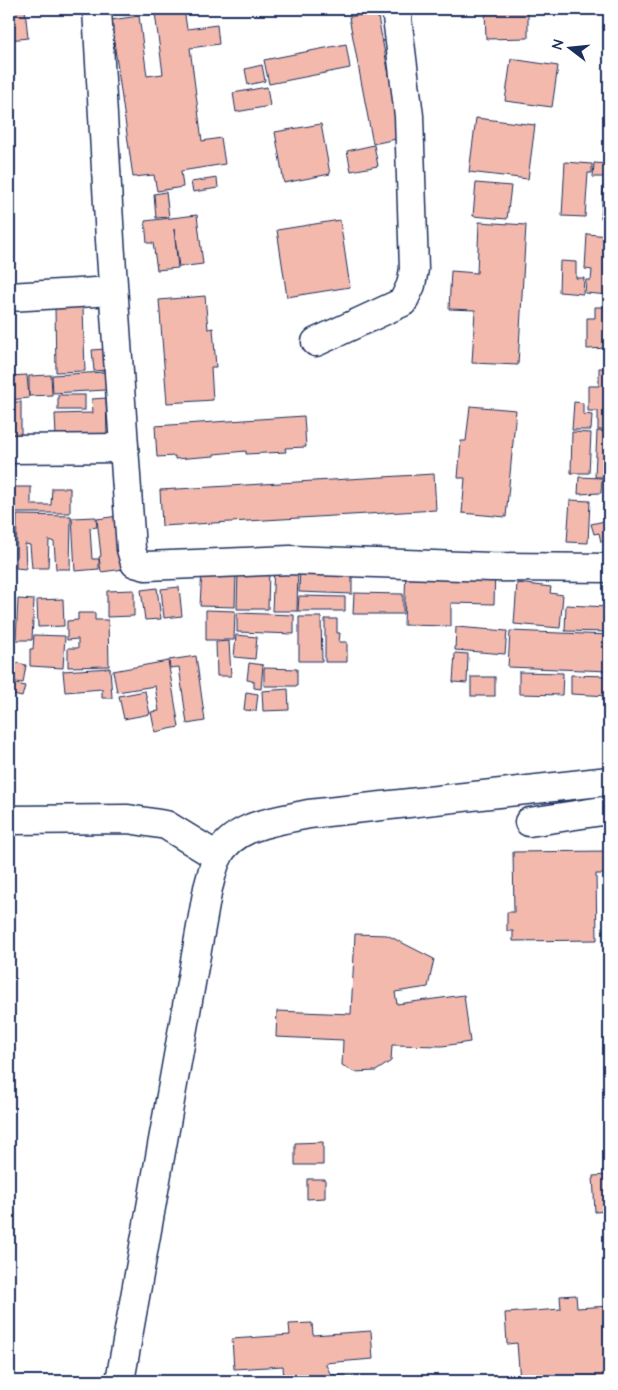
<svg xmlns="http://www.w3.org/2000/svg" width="618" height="1390" viewBox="0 0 618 1390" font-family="'Architects Daughter',sans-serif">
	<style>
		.building { fill: #f3b9ad; stroke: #1b2f5e }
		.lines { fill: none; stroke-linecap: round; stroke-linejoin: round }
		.minor-casing { stroke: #1b2f5e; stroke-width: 31 }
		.minor { stroke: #fff; stroke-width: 28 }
	</style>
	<rect width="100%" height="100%" fill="#fff"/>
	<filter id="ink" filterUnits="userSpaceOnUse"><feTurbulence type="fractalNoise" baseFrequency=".02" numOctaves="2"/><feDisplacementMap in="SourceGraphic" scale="10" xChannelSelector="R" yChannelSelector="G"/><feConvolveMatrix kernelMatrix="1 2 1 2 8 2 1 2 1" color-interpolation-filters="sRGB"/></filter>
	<g filter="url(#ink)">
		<g class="building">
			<path d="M9,9H25L28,38L9,40Z"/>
			<path d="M184,9L187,29L217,25L219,44L190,48L202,141L221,138L225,164L181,171L183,187L157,191L154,175L133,177L111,20L139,16L147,76L163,74L155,13Z"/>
			<path d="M485,9H528V38L486,39Z"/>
			<path d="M377,12L401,138L373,144L349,17Z"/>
			<path d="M346,44L350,68L269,84L264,60Z"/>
			<path d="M511,59L558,66L552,107L505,101Z"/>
			<path d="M262,65L265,81L248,85L245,69Z"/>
			<path d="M267,87L270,106L236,112L233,93Z"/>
			<path d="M476,118L535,125L528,179L469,172Z"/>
			<path d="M321,124L330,174L284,183L275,132Z"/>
			<path d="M374,145L378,166L351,171L347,151Z"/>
			<path d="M565,162L592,164V173H588L585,217L562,216Z"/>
			<path d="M594,163L609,164V219L601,218L604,177H593Z"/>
			<path d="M217,178L218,188L193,192L191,182Z"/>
			<path d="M476,183L511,186L507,219L473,216Z"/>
			<path d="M166,192L169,217L156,218L154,194Z"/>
			<path d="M197,215L203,264L179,267L174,229L178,268L157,270L153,243H147L145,221Z"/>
			<path d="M340,220L350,287L287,297L277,230Z"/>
			<path d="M479,222L526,225L518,365L472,363L475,310L449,309L451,271L477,273Z"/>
			<path d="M587,234L609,236V295L585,293L586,280H591L592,270L585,269Z"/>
			<path d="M560,261L576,262V278H584L583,294L559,292Z"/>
			<path d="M205,296L208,329L213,328L216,367H211L213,400L167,403L159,300Z"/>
			<path d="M83,307L85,371L56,372L55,308Z"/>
			<path d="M595,307H609V348L587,349V318H595Z"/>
			<path d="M9,323L11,374H9Z"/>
			<path d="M105,349L106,370L94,371L92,350Z"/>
			<path d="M599,368H609V430H598V411H588V386H599Z"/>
			<path d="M105,372L106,390L53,393L52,375Z"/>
			<path d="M27,375L29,398L9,400V376Z"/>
			<path d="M51,375L52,395L29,396V376Z"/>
			<rect x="58" y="395" width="27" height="15"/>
			<path d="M106,398L107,436L56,437L55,414L93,413L92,399Z"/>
			<rect x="9" y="402" width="12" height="36"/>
			<path d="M574,402L583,403V414L592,415L591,430H572Z"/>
			<path d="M470,406L516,410L506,517L462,513L465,478H458L461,441H466Z"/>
			<path d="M304,416L306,447L285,448L286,452L246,454V451L214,454V456L175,459V456L157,457L155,426Z"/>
			<path d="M597,431L609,432V477H595Z"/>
			<path d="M572,432L591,433L589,473H571Z"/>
			<path d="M434,474L436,510L162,526L160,490Z"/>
			<path d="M579,477L602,478L601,493L578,494Z"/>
			<path d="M14,487H31V505H51L52,488H70V513H14Z"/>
			<path d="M570,500L590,501L588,543L567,542Z"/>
			<path d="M9,514L15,515L14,532H9Z"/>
			<path d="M17,515L71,516L70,569H56L54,542L49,540L48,568H32L30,545L25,544L26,569L16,568Z"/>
			<path d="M118,516L124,569L101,572L99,557L101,556L97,519Z"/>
			<path d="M96,517L97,527L90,528L92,559H99V569L75,571L72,518Z"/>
			<path d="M609,520V540L601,542L599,533L594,534L591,524Z"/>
			<path d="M274,566L298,567L297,611H272Z"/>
			<path d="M300,567L352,569V594L299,592Z"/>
			<path d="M238,568H269L268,609H237Z"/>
			<path d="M406,568L495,570L494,604L451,603V626L404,625Z"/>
			<path d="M202,569L236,570L235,607L200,606Z"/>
			<path d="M517,583L551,587L550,593L563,595L560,628L514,624Z"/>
			<path d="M179,587L182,616L164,618L161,589Z"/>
			<path d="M157,588L161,619L145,620L141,590Z"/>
			<path d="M134,590V616L107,617V591Z"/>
			<path d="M354,593L403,594V614H353Z"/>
			<path d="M299,596L345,597V611H298Z"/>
			<path d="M18,599L34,600L32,640H16Z"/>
			<path d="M63,599L64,626L38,627L37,600Z"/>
			<path d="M566,605L609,607V632L565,631Z"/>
			<path d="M206,610L235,611L234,640H206Z"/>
			<rect x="9" y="611" width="5" height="41"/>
			<path d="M78,613H95V620H108L109,666L68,667V648H78V639L67,640V621L78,620Z"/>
			<path d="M237,613L294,615V634L237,632Z"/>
			<path d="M299,617H321L322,661H299Z"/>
			<path d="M325,619H337V633H340L339,642H347V662H325Z"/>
			<path d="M456,627L507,631L505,654L455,650Z"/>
			<path d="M510,631L609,635V671L508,667Z"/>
			<path d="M34,635L65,636L63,668L30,666V649H33Z"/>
			<path d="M236,635L257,637L255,659L234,657Z"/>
			<path d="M229,641L231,676H217L216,642Z"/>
			<path d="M455,653L468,654L467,683L453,682Z"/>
			<path d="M196,656L205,721L187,724L179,667L170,668L169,660Z"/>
			<path d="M9,661L26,665L23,683L9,681Z"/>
			<path d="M168,661L179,727L155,732L151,712L159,711L155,686L117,692L113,671Z"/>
			<path d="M249,663L263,665L261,689L254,688V681L247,680Z"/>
			<path d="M110,668L112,698H102V689L65,692L63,671Z"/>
			<path d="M264,668L297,669V686H264Z"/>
			<path d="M519,672L563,673L562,695L519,694Z"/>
			<path d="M571,675L609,676V696L571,694Z"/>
			<rect x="471" y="677" width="24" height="19"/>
			<path d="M12,683L25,686L22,697L9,694Z"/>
			<path d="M288,689L289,710L263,711L262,691Z"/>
			<path d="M145,691L150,714L124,719L119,696Z"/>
			<path d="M246,692L258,694L256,711L244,710Z"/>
			<path d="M609,851V874H596L597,940L513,941V931H507V912H514L513,852Z"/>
			<path d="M355,934L387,935L434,959L428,987L395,992L397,1004L464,995L470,1042L442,1046L392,1045L391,1061L376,1071L354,1072L342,1065L343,1040L276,1037L277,1011L351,1014Z"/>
			<path d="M609,1109V1136H606L605,1110Z"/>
			<path d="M323,1142V1165H295V1143Z"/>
			<path d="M609,1175V1211L595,1212L593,1176Z"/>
			<path d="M307,1179H325V1198L307,1199Z"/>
			<path d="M576,1295L577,1308L609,1306V1381H520L517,1343L507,1344L505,1313L561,1309L560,1296Z"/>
			<path d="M312,1323L313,1335L371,1331L373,1359L325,1363L331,1375L366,1378V1381H284L283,1366L234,1369L232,1339L290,1335L289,1324Z"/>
		</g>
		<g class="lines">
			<g class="minor-casing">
				<g id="minor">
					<path d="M97,9L110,240L131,549L135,563L146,566L290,560L491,567L609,568"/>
					<path d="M9,297L113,291"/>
					<path d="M316,342L403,302L411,285L414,269L409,116L396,9"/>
					<path d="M9,449L124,448"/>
					<path d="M9,820L128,819L166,825L218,857"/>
					<path d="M529,822L609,810"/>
					<path d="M120,1381L208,888C211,878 213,867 217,858C233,824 277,821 309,814L609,781"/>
				</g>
			</g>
			<use href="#minor" class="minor"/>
		</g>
	</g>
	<rect width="618" height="1390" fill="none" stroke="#fff" stroke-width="30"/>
	<rect x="15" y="15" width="588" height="1360" fill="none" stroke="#1b2f5e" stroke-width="2" filter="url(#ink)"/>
	<g transform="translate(570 48) rotate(286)" stroke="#ffffff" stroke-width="4" paint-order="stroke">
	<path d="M0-4L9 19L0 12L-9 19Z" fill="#1b2f5e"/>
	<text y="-8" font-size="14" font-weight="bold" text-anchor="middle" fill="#1b2f5e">N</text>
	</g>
</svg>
